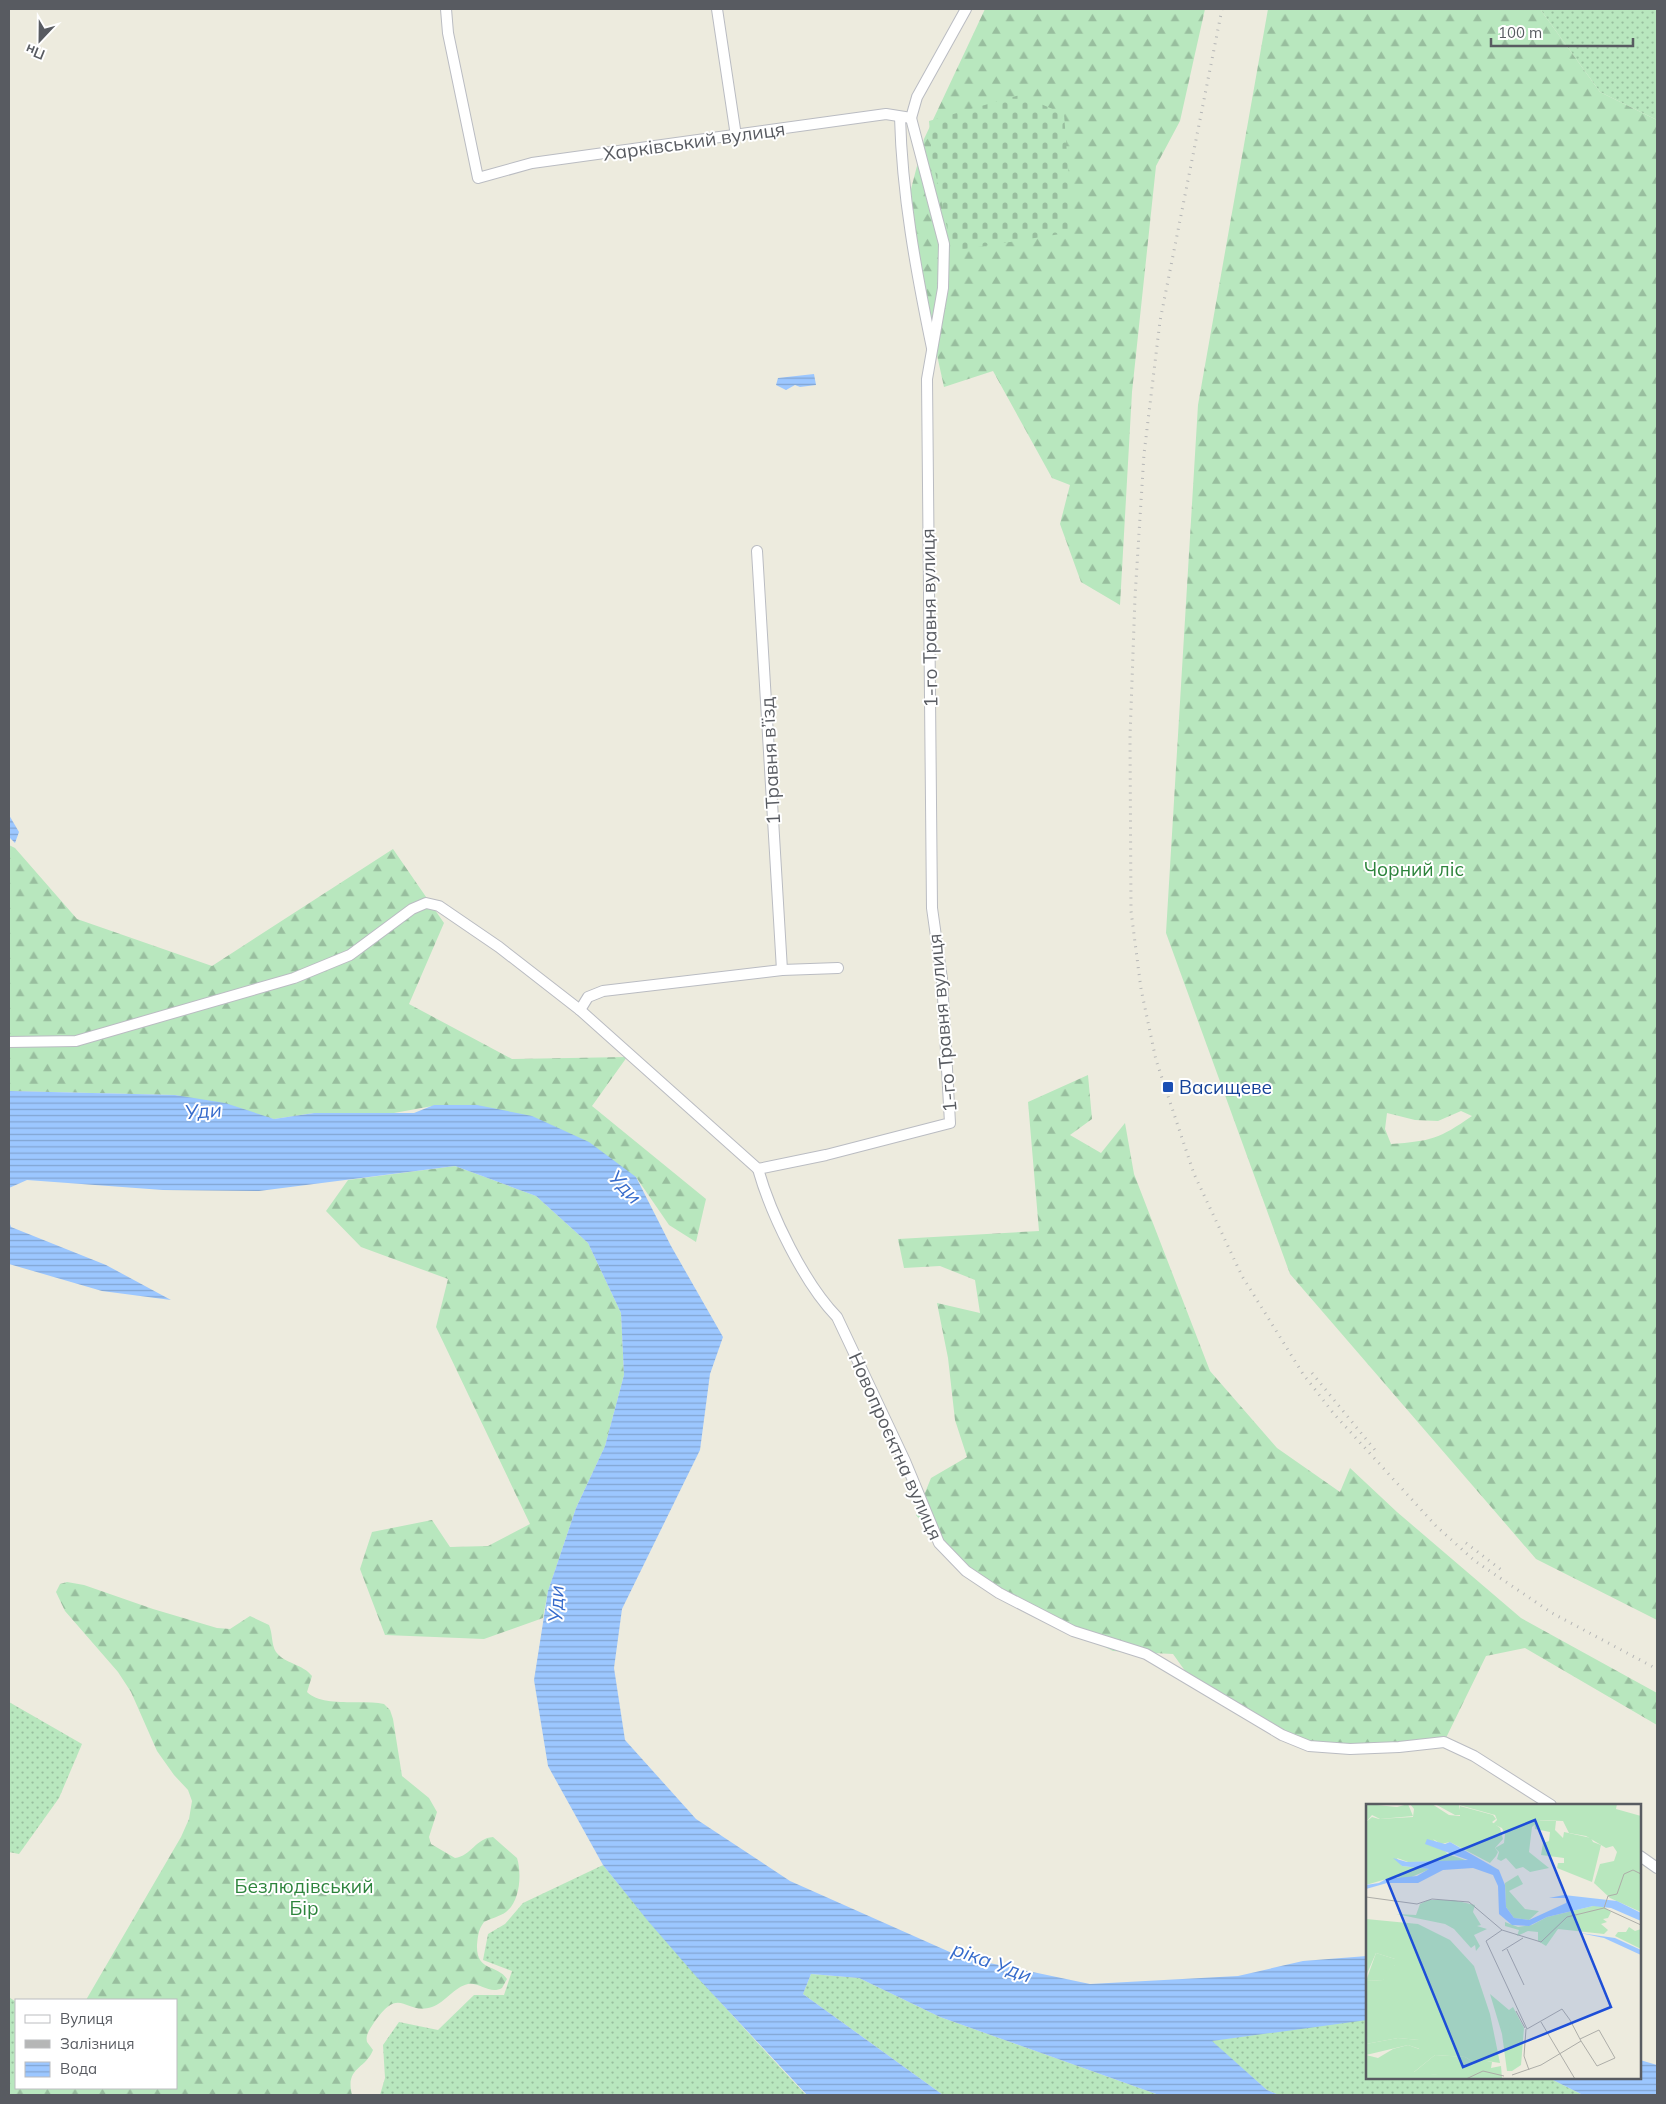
<svg xmlns="http://www.w3.org/2000/svg" width="1666" height="2104" viewBox="0 0 1666 2104" font-family="Mulish,sans-serif">
	<style>
		.grass { fill: url(#grass-dots) }
		.forest { fill: url(#forest-firs); fill-rule: evenodd }
		.cemetery { fill: url(#cemetery-stones) }
		.water { fill: url(#water-rules) }
		.lines { fill: none; stroke-linecap: round; stroke-linejoin: round }
		.minor-casing { stroke: #babcc2; stroke-width: 12 }
		.minor { stroke: #fff; stroke-width: 10 }
		.rail { stroke: #b5b6b6; stroke-width: 3; stroke-dasharray: 1 6; stroke-linecap: butt }
		.transit-dot { fill: #1a4fb4; stroke: #fff; stroke-width: 2 }
		.labels { text-anchor: middle; stroke-width: 4; stroke-linejoin: round; paint-order: stroke }
		.street-label { font-size: 19px; fill: #585b61; stroke: #fff }
		.park-label { font-size: 19px; fill: #2d843c; stroke: #fff }
		.transit-label { font-size: 19px; fill: #164399; stroke: #fff; text-anchor: start }
		.water-label { font-size: 20px; font-style: italic; fill: #366bcb; stroke: #fff }
		.inset-road { fill: none; stroke: #adada8; stroke-width: 1 }
		.view { fill: #1d4ed8; fill-opacity: 0.15; stroke: #1d4ed8; stroke-width: 2.5 }
		.inset-edge { fill: none; stroke: #585b61; stroke-width: 2.5 }
	</style>
	<defs>
		<pattern id="grass-dots" width="8" height="8" patternUnits="userSpaceOnUse" patternTransform="scale(1.25)"><rect width="8" height="8" fill="#b8e7be"/><path d="M2 2h.1M6 6h.1" fill="none" stroke="#98be9e" stroke-width="1.8" stroke-linecap="round"/></pattern>
		<pattern id="forest-firs" width="22" height="20" patternUnits="userSpaceOnUse" patternTransform="scale(1.25)"><rect width="22" height="20" fill="#b8e7be"/><path d="M5 1l3.5 6h-7zM16 11l3.5 6h-7z" fill="#98be9e"/></pattern>
		<pattern id="cemetery-stones" width="16" height="16" patternUnits="userSpaceOnUse" patternTransform="scale(1.25)"><rect width="16" height="16" fill="#b8e7be"/><path d="M2 7V4a2 2 0 0 1 4 0v3zM10 15v-3a2 2 0 0 1 4 0v3z" fill="#98be9e"/></pattern>
		<pattern id="water-rules" width="6" height="5" patternUnits="userSpaceOnUse" patternTransform="scale(1.25)"><rect width="6" height="5" fill="#9cc7ff"/><path d="M0 2.5h6" fill="none" stroke="#82a5d2"/></pattern>
	</defs>
	<rect width="100%" height="100%" fill="#edebde"/>
	<g class="grass">
		<path d="M1540,9H1657V120L1600,92Z"/>
		<path d="M9,1702L82,1744L59,1798L19,1854L9,1852Z"/>
		<path d="M603,1865C667,1945 736,2020 806,2095H380L385,2078L383,2045L399,2022L438,2030L474,1995H504L512,1971L483,1960L488,1934L505,1924L523,1903Z"/>
		<path d="M811,1974L859,1978L940,2017L1159,2095H943L803,1994Z"/>
		<path d="M9,1997L16,2002V2088L9,2095Z"/>
		<path d="M1362,2019L1367,2020V2078H1549L1583,2095H1279L1267,2090L1211,2041Z"/>
	</g>
	<g class="forest">
		<path d="M985,9H1205L1180,121L1156,166L1132,392L1120,605L1081,582L1060,524L1070,485L1052,478L993,371L944,387L928,314L910,193L924,139Z"/>
		<path d="M1268,9H1540L1600,92L1657,120V1620L1536,1559L1290,1274L1166,933L1198,405ZM1461,1111L1472,1116C1439,1139 1431,1141 1391,1144L1385,1129L1387,1113L1415,1120L1438,1121Z"/>
		<path d="M9,845L15,848L77,919L212,966L393,849L444,923L409,1004L512,1059L627,1057L592,1106L706,1199L696,1242L669,1225L636,1177L438,1105L394,1113H314L274,1119L175,1095L9,1091Z"/>
		<path d="M1088,1075L1092,1119L1070,1135L1101,1153L1125,1123L1134,1174L1210,1371L1277,1448L1340,1492L1350,1468L1397,1512L1521,1618L1657,1693V1725L1525,1648L1486,1656L1444,1742L1350,1749L1282,1735L1193,1682L1173,1654L1113,1651L999,1593L939,1543L916,1515L931,1478L967,1457L955,1420L948,1358L937,1303L980,1313L975,1280L940,1266L904,1268L898,1239L1039,1231L1028,1102Z"/>
		<path d="M455,1166L536,1196L588,1243L621,1313L624,1375L605,1446L576,1508L548,1591L543,1618L484,1639L385,1635L360,1569L372,1532L432,1520L450,1547L488,1546L530,1524L436,1327L448,1279L361,1247L326,1211L348,1180Z"/>
		<path d="M67,1582L84,1585L153,1609L217,1628L230,1629L250,1616L269,1625C273,1634 271,1644 276,1652C285,1664 303,1664 312,1676L307,1692C323,1708 363,1699 384,1704L390,1710L393,1719L402,1776L429,1798L437,1812L429,1837L431,1844L455,1858C471,1856 476,1838 493,1837L517,1858C522,1874 520,1901 506,1912C499,1917 491,1918 484,1922C478,1930 478,1936 477,1945C476,1972 497,1964 507,1979L502,1988C490,1995 480,1982 468,1984C454,1987 446,2002 432,2007C405,2016 401,1984 375,2021C371,2028 365,2034 367,2042L373,2050C365,2070 345,2067 352,2095H9V2082L16,2080V2088H176V2000H86L181,1837L189,1819L192,1801L188,1790L174,1775L157,1751L131,1692L118,1672L65,1611L56,1592L60,1584Z"/>
	</g>
	<path class="cemetery" d="M1020,95L1064,114L1073,232L952,251L932,157L929,121Z"/>
	<g class="water">
		<path d="M814,374L816,385L800,387L795,385L786,390L776,385L778,378Z"/>
		<path d="M9,815L19,832L15,843L9,837Z"/>
		<path d="M9,1091L175,1095L225,1103L274,1119L314,1113H414L434,1105H477L532,1116L589,1142L636,1177L671,1246L723,1337L710,1374L700,1450L622,1609L614,1668L625,1740L696,1819L790,1881L961,1957L1090,1984L1238,1976L1303,1961L1367,1956V2020L1212,2041L1267,2090L1279,2095H1159L940,2017L859,1978L811,1974L803,1994L943,2095H807L694,1974L648,1921L603,1865L548,1766L534,1680L548,1591L576,1508L605,1446L624,1375L621,1313L588,1243L536,1196L455,1166L259,1191L163,1190L27,1180L9,1188Z"/>
		<path d="M9,1221L11,1227L106,1265L171,1300L102,1291L9,1264Z"/>
		<path d="M1640,2060L1657,2065V2095H1583L1549,2078H1640Z"/>
	</g>
	<g class="lines">
		<g class="minor-casing">
			<g id="minor">
				<path d="M446,9L448,33L478,178L532,163L886,114L911,118"/>
				<path d="M717,9L736,136"/>
				<path d="M900,117C902,195 916,271 932,348"/>
				<path d="M911,118L917,97L966,9"/>
				<path d="M757,551L782,970"/>
				<path d="M580,1010L588,997L603,991L782,970L838,968"/>
				<path d="M9,1042L76,1041L294,978L350,955L412,909L426,903L439,906L499,947L580,1010L758,1169L826,1155L950,1123L942,979L932,908L927,379L943,288L944,244L911,118"/>
				<path d="M758,1169C771,1215 804,1283 837,1317L905,1461L939,1543L966,1571L999,1593L1073,1631L1146,1654L1282,1735L1309,1746L1350,1749L1399,1747L1444,1742L1474,1756L1551,1805"/>
				<path d="M1640,1856L1657,1868"/>
			</g>
		</g>
		<use href="#minor" class="minor"/>
		<g class="rail">
			<path d="M1222,9L1160,321L1144,454L1135,597L1130,737L1131,911L1141,989L1156,1060L1194,1174L1242,1276L1303,1374L1334,1414L1436,1526L1475,1561L1552,1613L1657,1669"/>
			<path d="M1312,1373L1375,1450"/>
			<path d="M1466,1543L1504,1572"/>
		</g>
	</g>
	<rect class="transit-dot" x="1162" y="1081" width="12" height="12" rx="2.5"/>
	<g class="labels">
		<g class="street-label">
			<text transform="translate(694 141) rotate(-8)" y="7">Харківський вулиця</text>
			<text transform="translate(929 618) rotate(-91)" y="7">1-го Травня вулиця</text>
			<text transform="translate(770 761) rotate(-93)" y="7">1 Травня в’їзд</text>
			<text transform="translate(942 1023) rotate(-95)" y="7">1-го Травня вулиця</text>
			<text transform="translate(896 1446) rotate(66)" y="7">Новопроєктна вулиця</text>
		</g>
		<g class="park-label">
			<text x="1414" y="876">Чорний ліс</text>
			<text x="304" y="1893">Безлюдівський<tspan x="304" dy="22">Бір</tspan></text>
		</g>
		<g class="transit-label">
			<text x="1179" y="1094">Васищеве</text>
		</g>
		<g class="water-label">
			<text transform="translate(203 1111) rotate(-4)" y="7">Уди</text>
			<text transform="translate(625 1187) rotate(47)" y="7">Уди</text>
			<text transform="translate(556 1604) rotate(-88)" y="7">Уди</text>
			<text transform="translate(992 1962) rotate(20)" y="7">ріка Уди</text>
		</g>
	</g>
	<g transform="translate(1366 1804)">
		<rect width="275" height="275" fill="#edebde"/>
		<path d="M44,0H66L83,11L94,12V2L127,11L130,15L126,18L134,24L137,35L129,44L132,48L130,52L124,59L84,38L75,40L67,35L82,50L102,57L42,58L31,54L36,62L64,65L41,75L0,68V18L6,13L13,15L47,13L48,5ZM168,16L190,17L189,26L197,34L198,28L225,34L227,38L235,41L226,78L191,64L192,59H198V54L175,51L177,39L183,37L184,28L169,25ZM10,149L29,155V161L17,176L0,177ZM32,234L53,236L54,245L42,241L0,251V240ZM69,251L99,253L109,259L101,268L121,257L126,258L125,264L135,262L136,274L73,275L72,271L47,269Z" fill="#b8e7be"/>
		<path d="M0,0L31,3L42,0L47,12L14,15L6,11L1,17ZM69,0H251L250,5L275,12V108L244,94L228,79L234,60L248,57L251,48L247,42L240,44L220,32L203,29L197,17L174,16L166,23L163,48L183,64L164,68L157,63L150,65L140,54L135,57L131,55L133,48L129,44L138,39L139,30L136,24L127,20L131,16L129,11L93,1L95,11H89ZM3,67L26,71L27,73L0,81V68ZM152,71L157,80L143,87L159,105L173,107L163,116L148,114L140,103L139,79ZM62,96H87L109,101L107,108L115,121L111,122L121,125L108,131L114,142L110,147L109,141L105,144L88,125L79,120L30,110L50,111L54,100ZM227,102H237L245,108L242,114L237,115L241,118L235,120L242,126L238,130L192,125L180,142L172,137V128L162,127L151,132L153,126L139,122V118L152,123L166,121L181,113ZM0,115L52,120L84,136L108,162L124,210L134,259L121,257L120,267L102,273L100,268L109,259L99,253L69,251L48,268L73,271V275H0V251L12,254L27,245L42,241L53,245V236L32,234L0,240V177L17,176L21,165L29,161V155L10,149L0,172ZM263,123L269,127L275,125V145L249,132L252,128H260ZM124,190L143,206L147,203L158,224L155,261L146,267H141L136,230Z" fill="#b8e7be"/>
		<path d="M143 224a7 7 0 1 1 14 0a7 7 0 1 1-14 0Z" fill="#b8e7be"/>
		<path d="M61,35L79,40L84,38L133,66L139,81L140,103L148,114L163,116L200,99V94H183L198,91L251,97L275,109V117L245,104L227,102L181,113L163,122L146,121L133,110L132,82L127,71L107,64L77,66L52,79H21L0,85V81L13,79L20,75L51,72L63,65L36,62L27,54L41,58L102,56L59,40ZM214,129L249,134L275,146V151L238,134Z" fill="#9cc7ff"/>
		<path class="inset-road" d="M0,93L51,100L66,95L103,98L136,126M238,104L242,92L251,90L258,70L267,66L275,70M238,104L275,121M141,145L158,181M136,147L157,134M150,207L159,224M175,218L209,275M160,225L158,252L163,266M161,225L120,137L136,126L175,138L201,113L238,104M161,225L196,205L204,216L215,237L231,262L249,254L233,226L214,235M146,271L175,261L215,237M100,275L117,267L138,272"/>
		<path class="view" d="M169,16L245,203L97,263L21,76Z"/>
		<rect width="275" height="275" class="inset-edge"/>
	</g>
	<rect width="1666" height="2104" fill="none" stroke="#585b61" stroke-width="20"/>
	<rect x="15" y="1999" width="162" height="90" fill="#ffffff" stroke="#bcbdc0"/>
	<rect x="25" y="2015" width="25" height="8" fill="#ffffff" stroke="#bcbdc0"/>
	<text x="60" y="2024" font-size="15" fill="#585b61">Вулиця</text>
	<rect x="25" y="2040" width="25" height="8" fill="#b5b6b6" stroke="#bcbdc0"/>
	<text x="60" y="2049" font-size="15" fill="#585b61">Залізниця</text>
	<rect x="25" y="2062" width="25" height="15" fill="url(#water-rules)" stroke="#bcbdc0"/>
	<text x="60" y="2074" font-size="15" fill="#585b61">Вода</text>
	<g transform="translate(40 40) rotate(202)" stroke="#ffffff" stroke-width="4" paint-order="stroke">
	<path d="M0-4L9 19L0 12L-9 19Z" fill="#585b61"/>
	<text y="-8" font-size="14" font-weight="bold" text-anchor="middle" fill="#585b61">Пн</text>
	</g>
	<path d="M1491 38v8h142v-8" fill="none" stroke="#585b61" stroke-width="2.5"/>
	<text x="1498" y="38" font-size="15" fill="#585b61" stroke="#ffffff" stroke-width="4" paint-order="stroke">100 m</text>
</svg>
